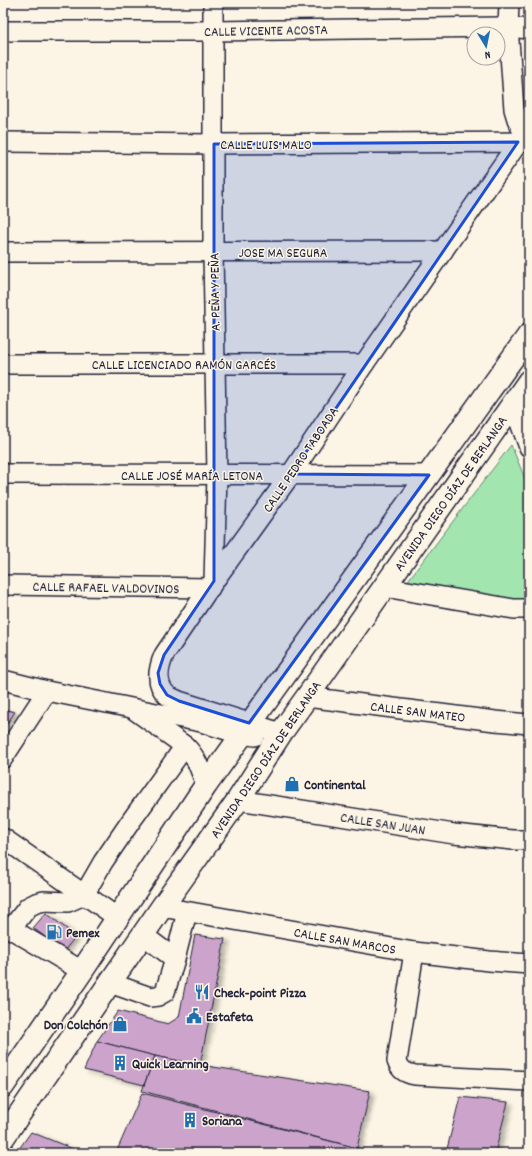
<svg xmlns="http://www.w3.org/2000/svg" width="532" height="1156" viewBox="0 0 532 1156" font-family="Dekko,sans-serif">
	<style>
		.green { fill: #a3e5af; stroke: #628475 }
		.building { fill: #cca4cb; stroke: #22223b; filter: url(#shadow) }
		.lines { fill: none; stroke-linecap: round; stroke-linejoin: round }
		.minor-casing { stroke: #22223b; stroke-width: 22 }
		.major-casing { stroke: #22223b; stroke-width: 25 }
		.minor { stroke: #fcf5e5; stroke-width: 19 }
		.major { stroke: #fcf5e5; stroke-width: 22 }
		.marked { fill: #1d4ed8; fill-opacity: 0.2; stroke: #1d4ed8; stroke-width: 3; stroke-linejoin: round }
		.labels { text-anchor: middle; stroke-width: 3; stroke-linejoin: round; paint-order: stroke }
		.street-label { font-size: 14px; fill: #22223b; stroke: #fcf5e5 }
		.poi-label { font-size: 14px; font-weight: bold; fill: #22223b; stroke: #fcf5e5; text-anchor: start }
	</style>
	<defs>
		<filter id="shadow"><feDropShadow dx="4.5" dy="2.5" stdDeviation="2" flood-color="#0004"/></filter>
	</defs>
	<rect width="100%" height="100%" fill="#fcf5e5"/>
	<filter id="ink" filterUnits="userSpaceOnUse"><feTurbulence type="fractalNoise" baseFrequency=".025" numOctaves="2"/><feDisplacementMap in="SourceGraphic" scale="8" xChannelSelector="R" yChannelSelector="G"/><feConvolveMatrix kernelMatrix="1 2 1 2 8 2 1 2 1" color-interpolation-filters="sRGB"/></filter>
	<g filter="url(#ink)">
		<path class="green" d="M511,445L529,488V607L403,587Z"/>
		<g class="building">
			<path d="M3,709L15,712L3,729Z"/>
			<path d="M46,913L76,936L64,951L33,928Z"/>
			<path d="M195,935L225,939L200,1065L155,1056L97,1041L118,1011L168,1024L179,1017Z"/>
			<path d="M97,1041L155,1056L144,1085L84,1070Z"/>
			<path d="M155,1056L200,1065L370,1091L357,1148L142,1091Z"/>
			<path d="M142,1093L357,1148L375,1153H116Z"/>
			<path d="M460,1097L508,1102L495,1153H446Z"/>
			<path d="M31,1132L83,1153H16Z"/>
		</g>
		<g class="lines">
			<g class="minor-casing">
				<g id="minor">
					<path d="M213,3V253L217,475L214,581"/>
					<path d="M509,3L508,27L514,109L517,119L524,134"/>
					<path d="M3,31H214L508,27L529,29"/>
					<path d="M3,142L214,144L528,142"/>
					<path d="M3,252L443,251"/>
					<path d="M3,364H364"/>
					<path d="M513,404L529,447"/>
					<path d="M3,474L429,475"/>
					<path d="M3,585L210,588"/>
					<path d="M384,587L514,609H529"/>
					<path d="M3,680L47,691L201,722L236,733L255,736"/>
					<path d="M307,697L495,721L529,724"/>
					<path d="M136,711L185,746C197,757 200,770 206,785"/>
					<path d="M281,733L179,701C176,699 170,698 167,695C155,684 158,669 164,655L214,581L291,474L364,364L529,127"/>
					<path d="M3,758L47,691"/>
					<path d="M238,800L454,834L513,840H529"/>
					<path d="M3,838L118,918"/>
					<path d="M162,907L414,952L489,961L529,964"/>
					<path d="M3,925L11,929L82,971"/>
					<path d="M11,929L28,907L36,903L44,901L68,902L84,895L103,862L131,821L185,746"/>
					<path d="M143,935L175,959"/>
					<path d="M414,952L397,1061C400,1070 405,1073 415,1075L529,1081"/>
					<path d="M110,983L150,997L158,996L165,992L175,959L187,912"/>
				</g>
			</g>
			<g class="major-casing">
				<g id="major">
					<path d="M3,1086L82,971L206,785L529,335"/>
					<path d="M3,1138L162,907L238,800L281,733L307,697L529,381"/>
				</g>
			</g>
			<use href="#minor" class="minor"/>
			<use href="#major" class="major"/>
		</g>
	</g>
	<path class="marked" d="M518,142L291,474L429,475L249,723L179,701L167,695L160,684L158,673L164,655L214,581V144Z"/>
	<defs>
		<g id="shop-bare" transform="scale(1.2)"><path d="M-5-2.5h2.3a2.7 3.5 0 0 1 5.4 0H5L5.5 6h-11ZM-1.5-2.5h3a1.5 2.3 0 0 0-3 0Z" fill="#1f6fb2" stroke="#fcf5e5" stroke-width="2.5" paint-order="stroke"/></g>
		<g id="fuel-bare" transform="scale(1.2)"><path d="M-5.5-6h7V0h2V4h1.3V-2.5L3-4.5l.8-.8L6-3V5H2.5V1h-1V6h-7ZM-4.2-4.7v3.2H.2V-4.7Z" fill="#1f6fb2" stroke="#fcf5e5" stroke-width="2.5" paint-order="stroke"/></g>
		<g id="restaurant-bare" transform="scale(1.2)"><path d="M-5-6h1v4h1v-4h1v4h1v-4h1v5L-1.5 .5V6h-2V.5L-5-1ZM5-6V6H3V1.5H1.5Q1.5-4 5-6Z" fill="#1f6fb2" stroke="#fcf5e5" stroke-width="2.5" paint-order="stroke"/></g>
		<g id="civic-bare" transform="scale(1.2)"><path d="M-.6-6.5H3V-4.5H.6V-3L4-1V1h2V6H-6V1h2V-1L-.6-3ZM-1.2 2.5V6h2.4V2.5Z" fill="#1f6fb2" stroke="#fcf5e5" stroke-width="2.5" paint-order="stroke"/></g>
		<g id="building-bare" transform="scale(1.2)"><path d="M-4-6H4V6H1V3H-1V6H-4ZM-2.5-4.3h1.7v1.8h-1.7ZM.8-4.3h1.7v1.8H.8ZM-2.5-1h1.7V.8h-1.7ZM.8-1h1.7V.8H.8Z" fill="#1f6fb2" stroke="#fcf5e5" stroke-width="2.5" paint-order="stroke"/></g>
	</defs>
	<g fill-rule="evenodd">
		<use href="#shop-bare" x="292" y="784"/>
		<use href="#fuel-bare" x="54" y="932"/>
		<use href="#restaurant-bare" x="202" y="992"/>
		<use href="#civic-bare" x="194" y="1016"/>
		<use href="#shop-bare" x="120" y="1024"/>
		<use href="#building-bare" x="120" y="1063"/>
		<use href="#building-bare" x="190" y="1120"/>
	</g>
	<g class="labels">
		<g class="street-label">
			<text transform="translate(266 30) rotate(-1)" y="5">CALLE VICENTE ACOSTA</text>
			<text x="266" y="149">CALLE LUIS MALO</text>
			<text x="283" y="257">JOSE MA SEGURA</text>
			<text transform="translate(214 292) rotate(-91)" y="5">A. PEÑA Y PEÑA</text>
			<text x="184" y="369">CALLE LICENCIADO RAMÓN GARCÉS</text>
			<text transform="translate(300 459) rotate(-56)" y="5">CALLE PEDRO TABOADA</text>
			<text x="192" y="480">CALLE JOSÉ MARÍA LETONA</text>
			<text transform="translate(450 493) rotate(-55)" y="5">AVENIDA DIEGO DÍAZ DE BERLANGA</text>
			<text transform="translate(106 587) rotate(1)" y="5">CALLE RAFAEL VALDOVINOS</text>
			<text transform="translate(418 711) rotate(7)" y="5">CALLE SAN MATEO</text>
			<text transform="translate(265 759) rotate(-56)" y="5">AVENIDA DIEGO DÍAZ DE BERLANGA</text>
			<text transform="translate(383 823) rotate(9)" y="5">CALLE SAN JUAN</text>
			<text transform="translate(345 940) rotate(10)" y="5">CALLE SAN MARCOS</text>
		</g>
		<g class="poi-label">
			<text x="304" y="789">Continental</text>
			<text x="66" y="937">Pemex</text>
			<text x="214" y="997">Check-point Pizza</text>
			<text x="206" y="1021">Estafeta</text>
			<text x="108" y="1029" text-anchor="end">Don Colchón</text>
			<text x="132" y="1068">Quick Learning</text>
			<text x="202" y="1125">Soriana</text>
		</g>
	</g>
	<rect width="532" height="1156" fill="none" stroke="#fcf5e5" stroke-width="16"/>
	<rect x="8" y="8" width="516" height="1140" fill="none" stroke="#22223b" stroke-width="1.5" filter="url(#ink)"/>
	<g transform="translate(486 46) rotate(170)"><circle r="19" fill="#fcf5e5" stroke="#a5a1a1"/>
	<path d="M0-3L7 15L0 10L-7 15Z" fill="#1f6fb2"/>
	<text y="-6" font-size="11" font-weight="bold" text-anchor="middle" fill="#22223b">N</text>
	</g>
</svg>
